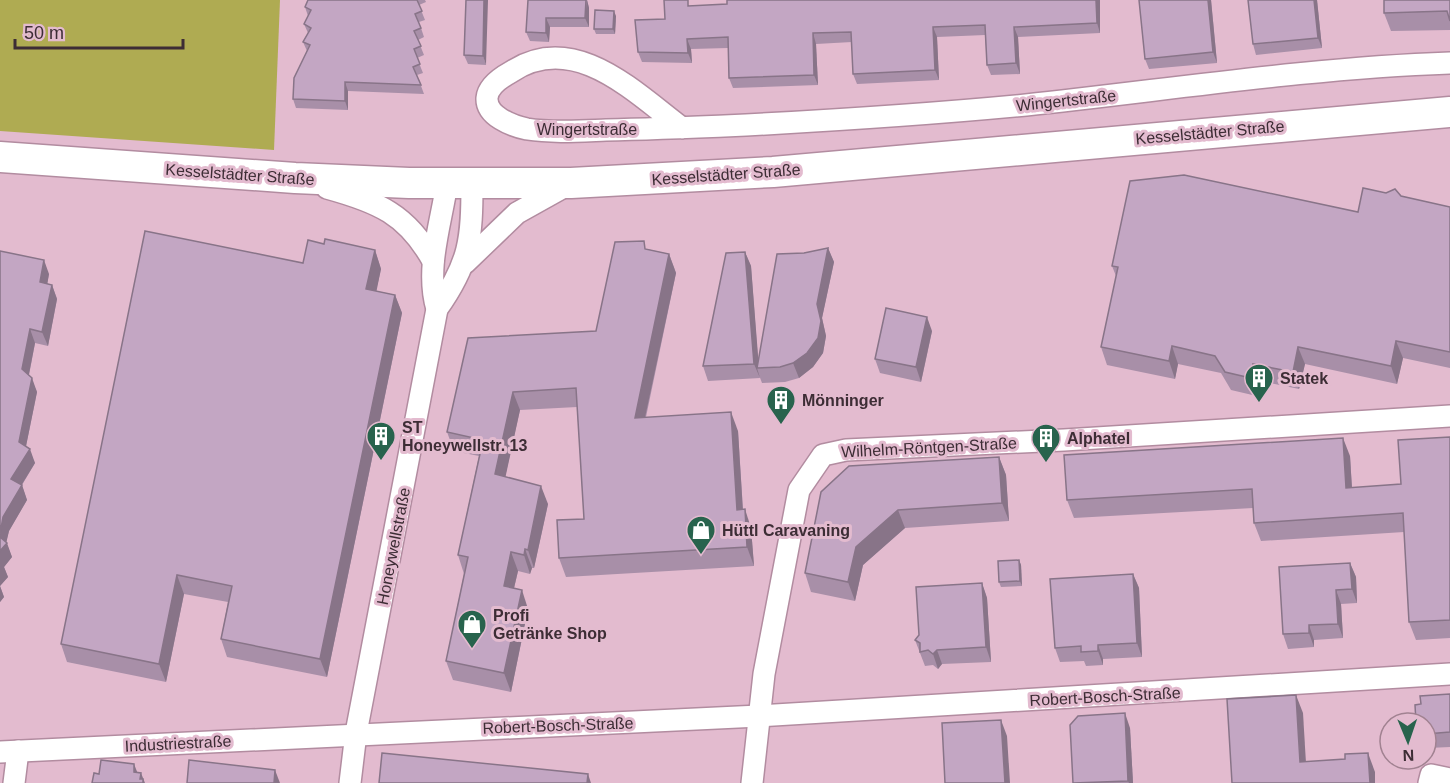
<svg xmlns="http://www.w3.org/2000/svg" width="1450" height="783" viewBox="0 0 1450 783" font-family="Arial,sans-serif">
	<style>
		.green { fill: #afab52 }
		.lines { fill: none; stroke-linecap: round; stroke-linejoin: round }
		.street-casing { stroke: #b28ca0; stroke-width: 24 }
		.secondary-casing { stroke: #b28ca0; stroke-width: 33 }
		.street { stroke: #fff; stroke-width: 21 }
		.secondary { stroke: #fff; stroke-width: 30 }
		.wall { fill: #a88fa8 }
		.shaded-wall { fill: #887488 }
		.building { fill: #c3a6c3; stroke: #887488; stroke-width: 1.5 }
		.labels { text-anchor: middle; stroke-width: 6; stroke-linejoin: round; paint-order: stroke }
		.street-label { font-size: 16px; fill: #3d2d35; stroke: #e3bbcf }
		.poi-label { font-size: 16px; font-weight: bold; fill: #3d2d35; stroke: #e3bbcf; text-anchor: start }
	</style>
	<rect width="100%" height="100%" fill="#e3bbcf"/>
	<path class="green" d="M0,0H280L274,150L0,131Z"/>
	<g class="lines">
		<g class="street-casing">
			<g id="street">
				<path d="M682,128C634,92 574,30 511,72C502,77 488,86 487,98C486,116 512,126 527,129C552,133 580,131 606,130C653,129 699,127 746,125C839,120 932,114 1026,105C1167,90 1308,68 1450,63"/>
				<path d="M327,188C378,202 407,214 433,261"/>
				<path d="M465,263L517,213L569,184"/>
				<path d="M437,309C425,269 441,224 447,183"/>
				<path d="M0,752L759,716L1450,674"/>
				<path d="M14,783L18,751"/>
				<path d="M350,783L356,733L437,309C470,263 472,238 472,183"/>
				<path d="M752,783L764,674L799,490L823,455L846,450L1064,440L1450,416"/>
				<path d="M1429,783L1431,775L1450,779"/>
			</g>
		</g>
		<g class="secondary-casing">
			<path id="secondary" d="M0,157L295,178L409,183H571L773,172L1450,112"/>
		</g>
		<use href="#street" class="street"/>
		<use href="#secondary" class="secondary"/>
	</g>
	<g class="wall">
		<path d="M308,0H425L426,2L419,5L425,20L419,22L424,37L418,40L424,55L417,58L423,73L417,75L424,94L348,91V110L296,108L293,99L307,51L303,42L308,33L304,24L308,16L305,7Z"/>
		<path d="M466,0L486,65L468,64L464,55Z"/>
		<path d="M528,0H587L589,8V27H550L549,42L530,41L526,32Z"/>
		<path d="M727,0H1100V33L1018,37L1020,74L991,75L987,65L985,35L937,37L939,80L857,84L853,74L852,42L816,44L818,85L733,88L729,78L728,48L691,49L692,63L642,62L638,52L665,19L690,6L727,4Z"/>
		<path d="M1211,0L1217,63L1149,69L1145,59Z"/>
		<path d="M1317,0L1322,48L1256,55L1253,44Z"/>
		<path d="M1450,0V30L1391,31L1384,13Z"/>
		<path d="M616,16L615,34H596L594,29Z"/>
		<path d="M1401,196L1450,207V368L1403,358L1397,384L1305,364L1299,389L1260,381L1261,397L1231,390L1221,373L1178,364L1175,379L1107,365L1101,347L1116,276L1112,266L1358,212Z"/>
		<path d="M324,244L375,250L381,269L376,291L395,295L402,313L327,677L227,657L221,639L228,602L184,594L166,682L67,662L61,644L303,263Z"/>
		<path d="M828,248L834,262L822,318L826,336L823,353L813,367L799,378L785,382L762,383L759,375L760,378L708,381L703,366L745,252L751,266L758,360L804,253Z"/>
		<path d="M647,249L669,254L676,273L646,417L738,431L743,510L751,528L754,566L566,577L559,558L584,519L577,407L520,410L505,477L548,504L534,568H532L530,574L518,571L514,588L528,609L511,692L453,680L446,661L464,574L458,555L479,456L454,451L447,432L596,331Z"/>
		<path d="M0,251L49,274L47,284L52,285L57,299L48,346L35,343L29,375L37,392L26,446L35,463L22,485L27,500L9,531L6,542L12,557L4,567L8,577L0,586L4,597L0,602Z"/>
		<path d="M932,331L921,382L880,373L875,359Z"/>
		<path d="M1450,437V638L1416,640L1409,622L1404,532L1261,541L1254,523L1253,508L1074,518L1067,500L1350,456L1352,488L1401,484Z"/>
		<path d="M999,457L1006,475L1009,521L905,528L863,565L855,601L811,592L805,573L821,492Z"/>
		<path d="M1019,560L1021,565L1022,586L1001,587L999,582Z"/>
		<path d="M1350,563L1356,577L1357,603L1341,604L1343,638L1314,640V647L1288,649L1283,634Z"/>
		<path d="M1133,574L1139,588L1142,657L1103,659V665L1086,666L1084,661L1060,662L1055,648Z"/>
		<path d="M982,583L987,598L991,662L942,664L938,669L933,665L925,666L915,640Z"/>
		<path d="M1450,694V747L1428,748L1426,744V723L1421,704Z"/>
		<path d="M1130,728L1133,783H1073Z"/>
	</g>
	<g class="shaded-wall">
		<path d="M484,0H488L486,65L483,56Z"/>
		<path d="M587,0L589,8V27L585,18Z"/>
		<path d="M1096,0H1100V33L1097,23Z"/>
		<path d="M1208,0H1211L1217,63L1213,52Z"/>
		<path d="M1314,0H1317L1322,48L1318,38Z"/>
		<path d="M614,11L616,16L615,34L613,29Z"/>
		<path d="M546,18L550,27L549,42L546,33Z"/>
		<path d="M933,27L937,37L939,80L935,70Z"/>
		<path d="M1014,27L1018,37L1020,74L1016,63Z"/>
		<path d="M813,33L816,44L818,85L814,75Z"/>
		<path d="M687,39L691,49L692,63L688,53Z"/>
		<path d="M345,82L348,91V110L345,101Z"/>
		<path d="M828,248L834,262L822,318L826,336L823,353L813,367L799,378L793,363L817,304Z"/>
		<path d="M375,250L381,269L373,308L366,289Z"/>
		<path d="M745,252L751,266L759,368H757L760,378L754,364Z"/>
		<path d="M669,254L676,273L641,436L635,418Z"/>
		<path d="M44,260L49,274L45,297L40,282Z"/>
		<path d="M52,285L57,299L48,346L42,332Z"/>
		<path d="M395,295L402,313L327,677L320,659Z"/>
		<path d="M927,317L932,331L921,382L916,367Z"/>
		<path d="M30,329L35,343L27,384L22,369Z"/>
		<path d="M1396,341L1403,358L1397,384L1391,366Z"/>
		<path d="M1172,346L1178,364L1175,379L1169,361Z"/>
		<path d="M1298,347L1305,364L1299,389L1293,372Z"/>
		<path d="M1253,364L1260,381L1261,397L1255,379Z"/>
		<path d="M32,378L37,392L24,456L19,442Z"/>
		<path d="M513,392L520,410L502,493L495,474Z"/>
		<path d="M731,412L738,431L744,529L737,510Z"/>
		<path d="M1343,438L1350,456L1353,506L1346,488Z"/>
		<path d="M30,449L35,463L16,494L11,479Z"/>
		<path d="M999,457L1006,475L1009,521L1002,503Z"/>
		<path d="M22,485L27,500L9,531L6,544L7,543L12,557L4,567L8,577L0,586L4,597L0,602V534L3,517Z"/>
		<path d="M541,486L548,504L534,568L528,550Z"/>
		<path d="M745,509L751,528L754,566L747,547Z"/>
		<path d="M898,510L905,528L863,565L855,601L848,582L856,547Z"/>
		<path d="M525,549L532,568L530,574L524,555Z"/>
		<path d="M511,552L518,571L510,605L504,586Z"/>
		<path d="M1019,560L1021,565L1022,586L1020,581Z"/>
		<path d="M1350,563L1356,577L1357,603L1352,589Z"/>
		<path d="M1133,574L1139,588L1142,657L1137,643Z"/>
		<path d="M177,575L184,594L166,682L159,664Z"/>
		<path d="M982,583L987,598L991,662L986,647Z"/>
		<path d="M522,590L528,609L511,692L504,673Z"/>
		<path d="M1336,590L1341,604L1343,638L1338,624Z"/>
		<path d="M1309,625L1314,640V647L1309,633Z"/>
		<path d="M1098,645L1103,659V665L1098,651Z"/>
		<path d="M937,650L942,664L938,669L933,654Z"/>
		<path d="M1296,695L1303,713L1307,780L1300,762Z"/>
		<path d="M1125,713L1130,728L1133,783H1129L1128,781Z"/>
		<path d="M1001,720L1007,736L1010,783H1005Z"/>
		<path d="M1368,753L1375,772V783H1370Z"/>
		<path d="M134,764L140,779L141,773L145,783H141L134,772Z"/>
		<path d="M275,770L280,783H274Z"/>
		<path d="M588,774L591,783H587Z"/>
	</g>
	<g class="building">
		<path d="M308,0H417L422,11L415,14L421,28L414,31L421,46L414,49L420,64L413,67L421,85L345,82V101L293,99L294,78L310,45L303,42L311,28L304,24L311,10L305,7Z"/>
		<path d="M466,0H484L483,56L464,55Z"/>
		<path d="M528,0H586L585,18H546V33L526,32Z"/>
		<path d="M664,0H688V6L727,4V0H1096L1097,23L1014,27L1016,63L987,65L985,25L933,27L935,70L853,74L851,32L813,33L814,75L729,78L728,37L687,39L688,53L638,52L635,20L665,19Z"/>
		<path d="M1139,0H1208L1213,52L1145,59Z"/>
		<path d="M1248,0H1314L1318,38L1253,44Z"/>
		<path d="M1384,0H1450V21L1447,11L1384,13Z"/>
		<path d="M595,10L614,11L613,29H594Z"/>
		<path d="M1184,175L1358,212L1363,188L1386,193L1395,189L1401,196L1450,207V352L1396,341L1391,366L1298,347L1293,372L1253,364L1255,379L1225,372L1215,356L1172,346L1169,361L1101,347L1118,267L1112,266L1130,181Z"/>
		<path d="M145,231L303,263L308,240L324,244L325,239L375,250L366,289L395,295L320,659L221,639L232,586L177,575L159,664L61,644Z"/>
		<path d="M644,241L645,249L669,254L635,418L731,412L737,510L745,509L747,547L559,558L557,520L584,519L576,388L513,392L495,474L541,486L528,550L525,549L524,555L511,552L504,586L522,590L504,673L446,661L468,557L458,555L483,440L447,432L468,338L596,331L615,242Z"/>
		<path d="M828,248L817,304L821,321L818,338L807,353L793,363L780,367L757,368L777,254L804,253Z"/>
		<path d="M0,251L44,260L40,282L52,285L42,332L30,329L22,369L32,378L19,442L30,449L11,479L22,485L3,517L0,534Z"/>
		<path d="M745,252L754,364L703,366L726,253Z"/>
		<path d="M886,308L927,317L916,367L875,359Z"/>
		<path d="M1450,437V620L1409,622L1403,513L1254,523L1252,489L1067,500L1064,455L1343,438L1346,488L1401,484L1398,440Z"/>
		<path d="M999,457L1002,503L898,510L856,547L848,582L805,573L821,492L849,466Z"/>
		<path d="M0,537L7,543L0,551Z"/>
		<path d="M1019,560L1020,581L999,582L998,561Z"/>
		<path d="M1350,563L1352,589L1336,590L1338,624L1309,625V633L1283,634L1279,567Z"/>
		<path d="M1133,574L1137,643L1098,645V651L1081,652V646L1055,648L1050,579Z"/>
		<path d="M982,583L986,647L937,650L933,654L928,650L920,652V643L915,640L919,635L916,587Z"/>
		<path d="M1450,694V732L1426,734V723H1416L1415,705L1421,704L1420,696Z"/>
		<path d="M1296,695L1300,762L1345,759V754L1368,753L1370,783H1232L1227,699Z"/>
		<path d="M1125,713L1128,781L1073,783L1070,725L1078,716Z"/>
		<path d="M1001,720L1005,783H945L942,723Z"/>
		<path d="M382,753L588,774L587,783H379Z"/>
		<path d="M101,760L134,764V772L141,773L140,779H143V783H92L94,773L99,774Z"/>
		<path d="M189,760L275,770L274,783H187Z"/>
	</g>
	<defs>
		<g id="building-pin" transform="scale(1.5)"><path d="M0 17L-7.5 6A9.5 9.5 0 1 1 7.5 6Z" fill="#28634d" stroke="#e3bbcf"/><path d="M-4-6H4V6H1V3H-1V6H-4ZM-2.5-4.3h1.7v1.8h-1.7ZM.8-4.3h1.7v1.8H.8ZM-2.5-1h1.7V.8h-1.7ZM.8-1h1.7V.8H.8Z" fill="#fff"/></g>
		<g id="shop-pin" transform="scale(1.5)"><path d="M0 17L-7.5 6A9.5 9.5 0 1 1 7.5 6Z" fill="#28634d" stroke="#e3bbcf"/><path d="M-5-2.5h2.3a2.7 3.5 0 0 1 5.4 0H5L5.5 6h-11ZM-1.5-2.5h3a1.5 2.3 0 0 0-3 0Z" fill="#fff"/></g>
	</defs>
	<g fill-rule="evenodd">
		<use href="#building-pin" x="1259" y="378"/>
		<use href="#building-pin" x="781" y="400"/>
		<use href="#building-pin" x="381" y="436"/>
		<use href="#building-pin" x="1046" y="438"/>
		<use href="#shop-pin" x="701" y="530"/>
		<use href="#shop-pin" x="472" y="624"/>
	</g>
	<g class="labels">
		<g class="street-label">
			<text transform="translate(1066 100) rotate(-6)" y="6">Wingertstraße</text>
			<text x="587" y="135">Wingertstraße</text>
			<text transform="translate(1210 132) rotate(-5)" y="6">Kesselstädter Straße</text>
			<text transform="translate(240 174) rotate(4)" y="6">Kesselstädter Straße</text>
			<text transform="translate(726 174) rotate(-4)" y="6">Kesselstädter Straße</text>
			<text transform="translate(929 447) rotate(-3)" y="6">Wilhelm-Röntgen-Straße</text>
			<text transform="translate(393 546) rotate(-79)" y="6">Honeywellstraße</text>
			<text transform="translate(1105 696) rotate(-3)" y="6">Robert-Bosch-Straße</text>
			<text transform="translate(558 725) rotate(-2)" y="6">Robert-Bosch-Straße</text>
			<text transform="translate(178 743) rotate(-3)" y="6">Industriestraße</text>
		</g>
		<g class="poi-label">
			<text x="1280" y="384">Statek</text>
			<text x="802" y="406">Mönninger</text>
			<text x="402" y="433">ST<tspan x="402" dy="18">Honeywellstr. 13</tspan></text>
			<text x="1067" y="444">Alphatel</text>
			<text x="722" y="536">Hüttl Caravaning</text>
			<text x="493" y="621">Profi<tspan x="493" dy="18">Getränke Shop</tspan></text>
		</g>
	</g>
	<g transform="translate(1408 741) rotate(178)"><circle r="28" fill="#e3bbcf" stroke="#a18291" stroke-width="1.5"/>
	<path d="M0-4.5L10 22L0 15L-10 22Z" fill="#28634d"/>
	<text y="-9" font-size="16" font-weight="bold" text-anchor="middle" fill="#3d2d35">N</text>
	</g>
	<path d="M15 39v9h168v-9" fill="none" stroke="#3d2d35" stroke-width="3"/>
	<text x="24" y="39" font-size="18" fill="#3d2d35" stroke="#e3bbcf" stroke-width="4.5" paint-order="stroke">50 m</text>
</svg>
